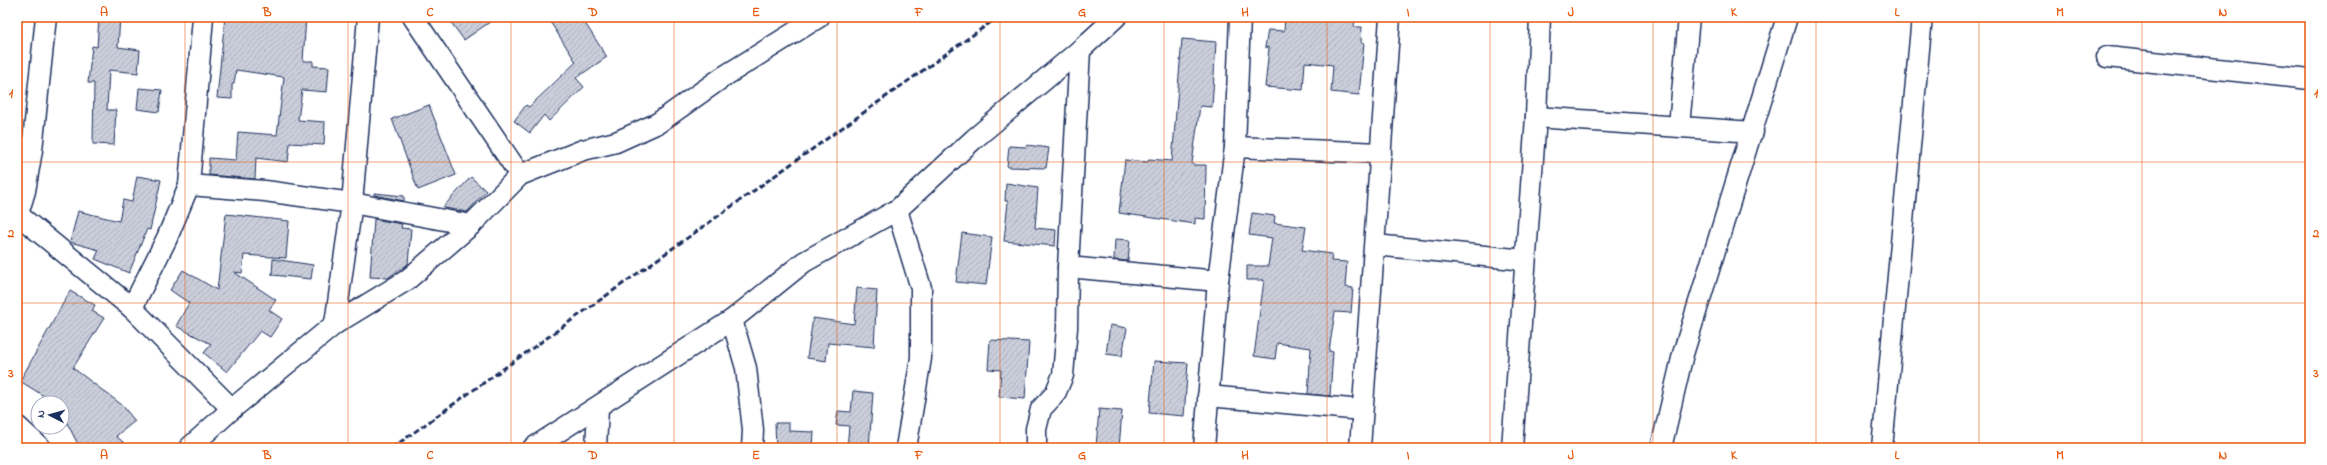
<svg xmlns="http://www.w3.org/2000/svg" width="2327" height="465" viewBox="0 0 2327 465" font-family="'Indie Flower',sans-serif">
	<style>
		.building { fill: url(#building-hatch); stroke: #1b2f5e }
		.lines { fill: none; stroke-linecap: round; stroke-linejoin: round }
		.minor-casing { stroke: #1b2f5e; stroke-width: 23 }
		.minor { stroke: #fff; stroke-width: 20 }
		.rail { stroke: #1b2f5e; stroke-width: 3; stroke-dasharray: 6 3; stroke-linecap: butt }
		.grid { fill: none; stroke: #e8590c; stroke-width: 1; stroke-opacity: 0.55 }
		.neatline { fill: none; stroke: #e8590c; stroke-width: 1.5 }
		.grid-label { font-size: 13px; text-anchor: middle; font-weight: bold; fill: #e8590c }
	</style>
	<defs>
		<pattern id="building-hatch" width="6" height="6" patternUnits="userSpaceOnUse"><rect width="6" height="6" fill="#caceda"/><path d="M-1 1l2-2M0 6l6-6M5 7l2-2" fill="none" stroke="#adb1be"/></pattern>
	</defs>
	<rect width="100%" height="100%" fill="#fff"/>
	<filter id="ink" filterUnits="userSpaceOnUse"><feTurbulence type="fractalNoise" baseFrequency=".025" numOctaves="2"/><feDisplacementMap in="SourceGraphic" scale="8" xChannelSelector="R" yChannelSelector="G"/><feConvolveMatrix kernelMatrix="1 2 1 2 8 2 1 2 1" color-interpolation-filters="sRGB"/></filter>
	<g filter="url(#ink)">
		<g class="building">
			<path d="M99,17H120L118,47L140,50L138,73L109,70L107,110H116L114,145L93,144L94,83H88L92,46L97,47Z"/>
			<path d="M225,17H306L303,61H313V66L329,67L327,92L302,90L298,120L325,122L324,145L290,143L288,162L256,158L255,179L209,175V158L236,160L238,132L277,135L284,77L236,70L234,84H232V99L217,98Z"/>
			<path d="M447,17H497L464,40Z"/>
			<path d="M547,17H581L607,57L576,78L584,87L549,121L544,115L530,133L514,121L526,105L529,107L576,62Z"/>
			<path d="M1285,17H1355L1354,27H1362L1361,42L1364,43L1359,95L1331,92L1333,65L1305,62L1303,90L1265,87L1269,48L1265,47L1268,30L1284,31Z"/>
			<path d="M1182,39L1216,42L1212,107L1200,106L1192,163L1193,165H1206L1205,219L1195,218V224L1119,213L1125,160L1148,162L1149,159L1172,161Z"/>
			<path d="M139,88L162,90L159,112L137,109Z"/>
			<path d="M429,105L456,175L418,190L392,119Z"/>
			<path d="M1027,145L1049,148L1046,168L1007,167L1009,146L1026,147Z"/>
			<path d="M137,176L161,180L150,230L147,229L129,273L95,259L99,250L70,242L78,211L119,221L123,200L132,202Z"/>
			<path d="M471,177L486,191L467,212L445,208L443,207Z"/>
			<path d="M1006,183L1038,188L1035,228L1056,230L1055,246L1004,241L1008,201H1005Z"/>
			<path d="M374,193L404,196V201L374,195Z"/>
			<path d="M1252,213L1275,216L1274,223L1306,227L1302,250L1332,254L1331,261L1347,262L1345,287L1353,288L1351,313L1335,312L1329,351L1333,352L1330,396L1308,394L1311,348L1277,343L1275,359L1254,356L1264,280H1247V266H1268L1272,238L1249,235Z"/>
			<path d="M226,214L289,221L286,258L244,255L242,273L234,272L276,300L269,310L282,319L270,337L260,331L227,372L204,353L211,344L176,326L189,303L170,290L183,270L217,290Z"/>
			<path d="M374,219L402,224L401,228L411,229L408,264L388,278L370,277Z"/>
			<path d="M962,233L992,237L986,285L956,282Z"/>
			<path d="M1115,239L1130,240L1128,261L1114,260Z"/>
			<path d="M273,259L313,265L311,279L272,275Z"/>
			<path d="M857,288L877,290L874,347L828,343L826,361L807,358L813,318L854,324Z"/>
			<path d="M70,291L95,305L92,311L104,318L73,368L122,405L135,421L116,436L130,448H80L66,421L62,418V403H55L20,381Z"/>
			<path d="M1110,325L1127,328L1122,356L1106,354Z"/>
			<path d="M990,340L1029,342L1025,399L999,397L1001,370L988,369Z"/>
			<path d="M1154,361L1188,363L1184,416L1149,413Z"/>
			<path d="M853,391L873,393L869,448H847L849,426L836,425L838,411L851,412Z"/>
			<path d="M1099,409L1122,411L1119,448H1096Z"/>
			<path d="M775,423H789V431L814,432L813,448H776Z"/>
		</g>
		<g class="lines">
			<g class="minor-casing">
				<g id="minor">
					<path d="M413,17L520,175"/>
					<path d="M2107,57L2310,79"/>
					<path d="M1536,117L1753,132"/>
					<path d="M1679,126L1689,17"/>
					<path d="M1235,147L1381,153"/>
					<path d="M189,185L265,191L352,203L471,225"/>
					<path d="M897,210L921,288V358L906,448"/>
					<path d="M17,214L132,308L232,409"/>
					<path d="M17,217L25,191L32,150L46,17"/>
					<path d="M1375,245L1525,260"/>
					<path d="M1068,267L1218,281"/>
					<path d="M132,308L167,238L189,185L203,17"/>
					<path d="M732,320L746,368L753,430L752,448"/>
					<path d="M335,324L352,203L368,17"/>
					<path d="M1208,396L1362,410"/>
					<path d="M17,426L41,448"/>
					<path d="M189,448L232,409L335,324L407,280L471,225L520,175L583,150L616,142L658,123L723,77L819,17"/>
					<path d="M533,448L732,320L804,262L897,210L974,139L1080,50L1116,17"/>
					<path d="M596,448L598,408"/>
					<path d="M1036,448V429L1041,409L1055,394L1063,375L1067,328L1068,267L1080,50"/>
					<path d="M1204,448L1218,281L1235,147L1240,17"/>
					<path d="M1360,448L1390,17"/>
					<path d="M1512,448L1536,117L1540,17"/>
					<path d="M1661,448L1683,354L1787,17"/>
					<path d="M1882,448L1922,17"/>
				</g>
			</g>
			<use href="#minor" class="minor"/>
			<path class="rail" d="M392,448L998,17"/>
		</g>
	</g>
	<path class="grid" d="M185,17V448M348,17V448M511,17V448M674,17V448M837,17V448M1000,17V448M1164,17V448M1327,17V448M1490,17V448M1653,17V448M1816,17V448M1979,17V448M2142,17V448M17,162H2310M17,303H2310"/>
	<rect width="2327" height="465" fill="none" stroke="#fff" stroke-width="44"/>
	<g transform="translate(50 415) rotate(276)"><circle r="19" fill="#ffffff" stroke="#a4acbf"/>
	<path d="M0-3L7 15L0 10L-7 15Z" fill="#1b2f5e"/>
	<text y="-6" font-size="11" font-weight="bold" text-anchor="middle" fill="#1b2f5e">N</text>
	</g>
	<rect x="22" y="22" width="2283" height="421" class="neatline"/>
	<g class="grid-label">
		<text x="104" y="16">A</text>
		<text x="267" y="16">B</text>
		<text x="430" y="16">C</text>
		<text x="593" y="16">D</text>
		<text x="756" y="16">E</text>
		<text x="919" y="16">F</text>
		<text x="1082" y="16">G</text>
		<text x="1245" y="16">H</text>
		<text x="1408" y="16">I</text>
		<text x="1571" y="16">J</text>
		<text x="1734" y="16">K</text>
		<text x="1897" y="16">L</text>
		<text x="2060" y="16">M</text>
		<text x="2223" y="16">N</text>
		<text x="11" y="97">1</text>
		<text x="2316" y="97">1</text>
		<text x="11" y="237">2</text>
		<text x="2316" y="237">2</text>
		<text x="11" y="377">3</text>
		<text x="2316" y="377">3</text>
		<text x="104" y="459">A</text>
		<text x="267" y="459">B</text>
		<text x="430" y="459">C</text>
		<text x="593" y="459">D</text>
		<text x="756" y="459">E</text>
		<text x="919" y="459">F</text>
		<text x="1082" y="459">G</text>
		<text x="1245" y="459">H</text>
		<text x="1408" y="459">I</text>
		<text x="1571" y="459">J</text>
		<text x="1734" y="459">K</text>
		<text x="1897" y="459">L</text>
		<text x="2060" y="459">M</text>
		<text x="2223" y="459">N</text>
	</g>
</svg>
